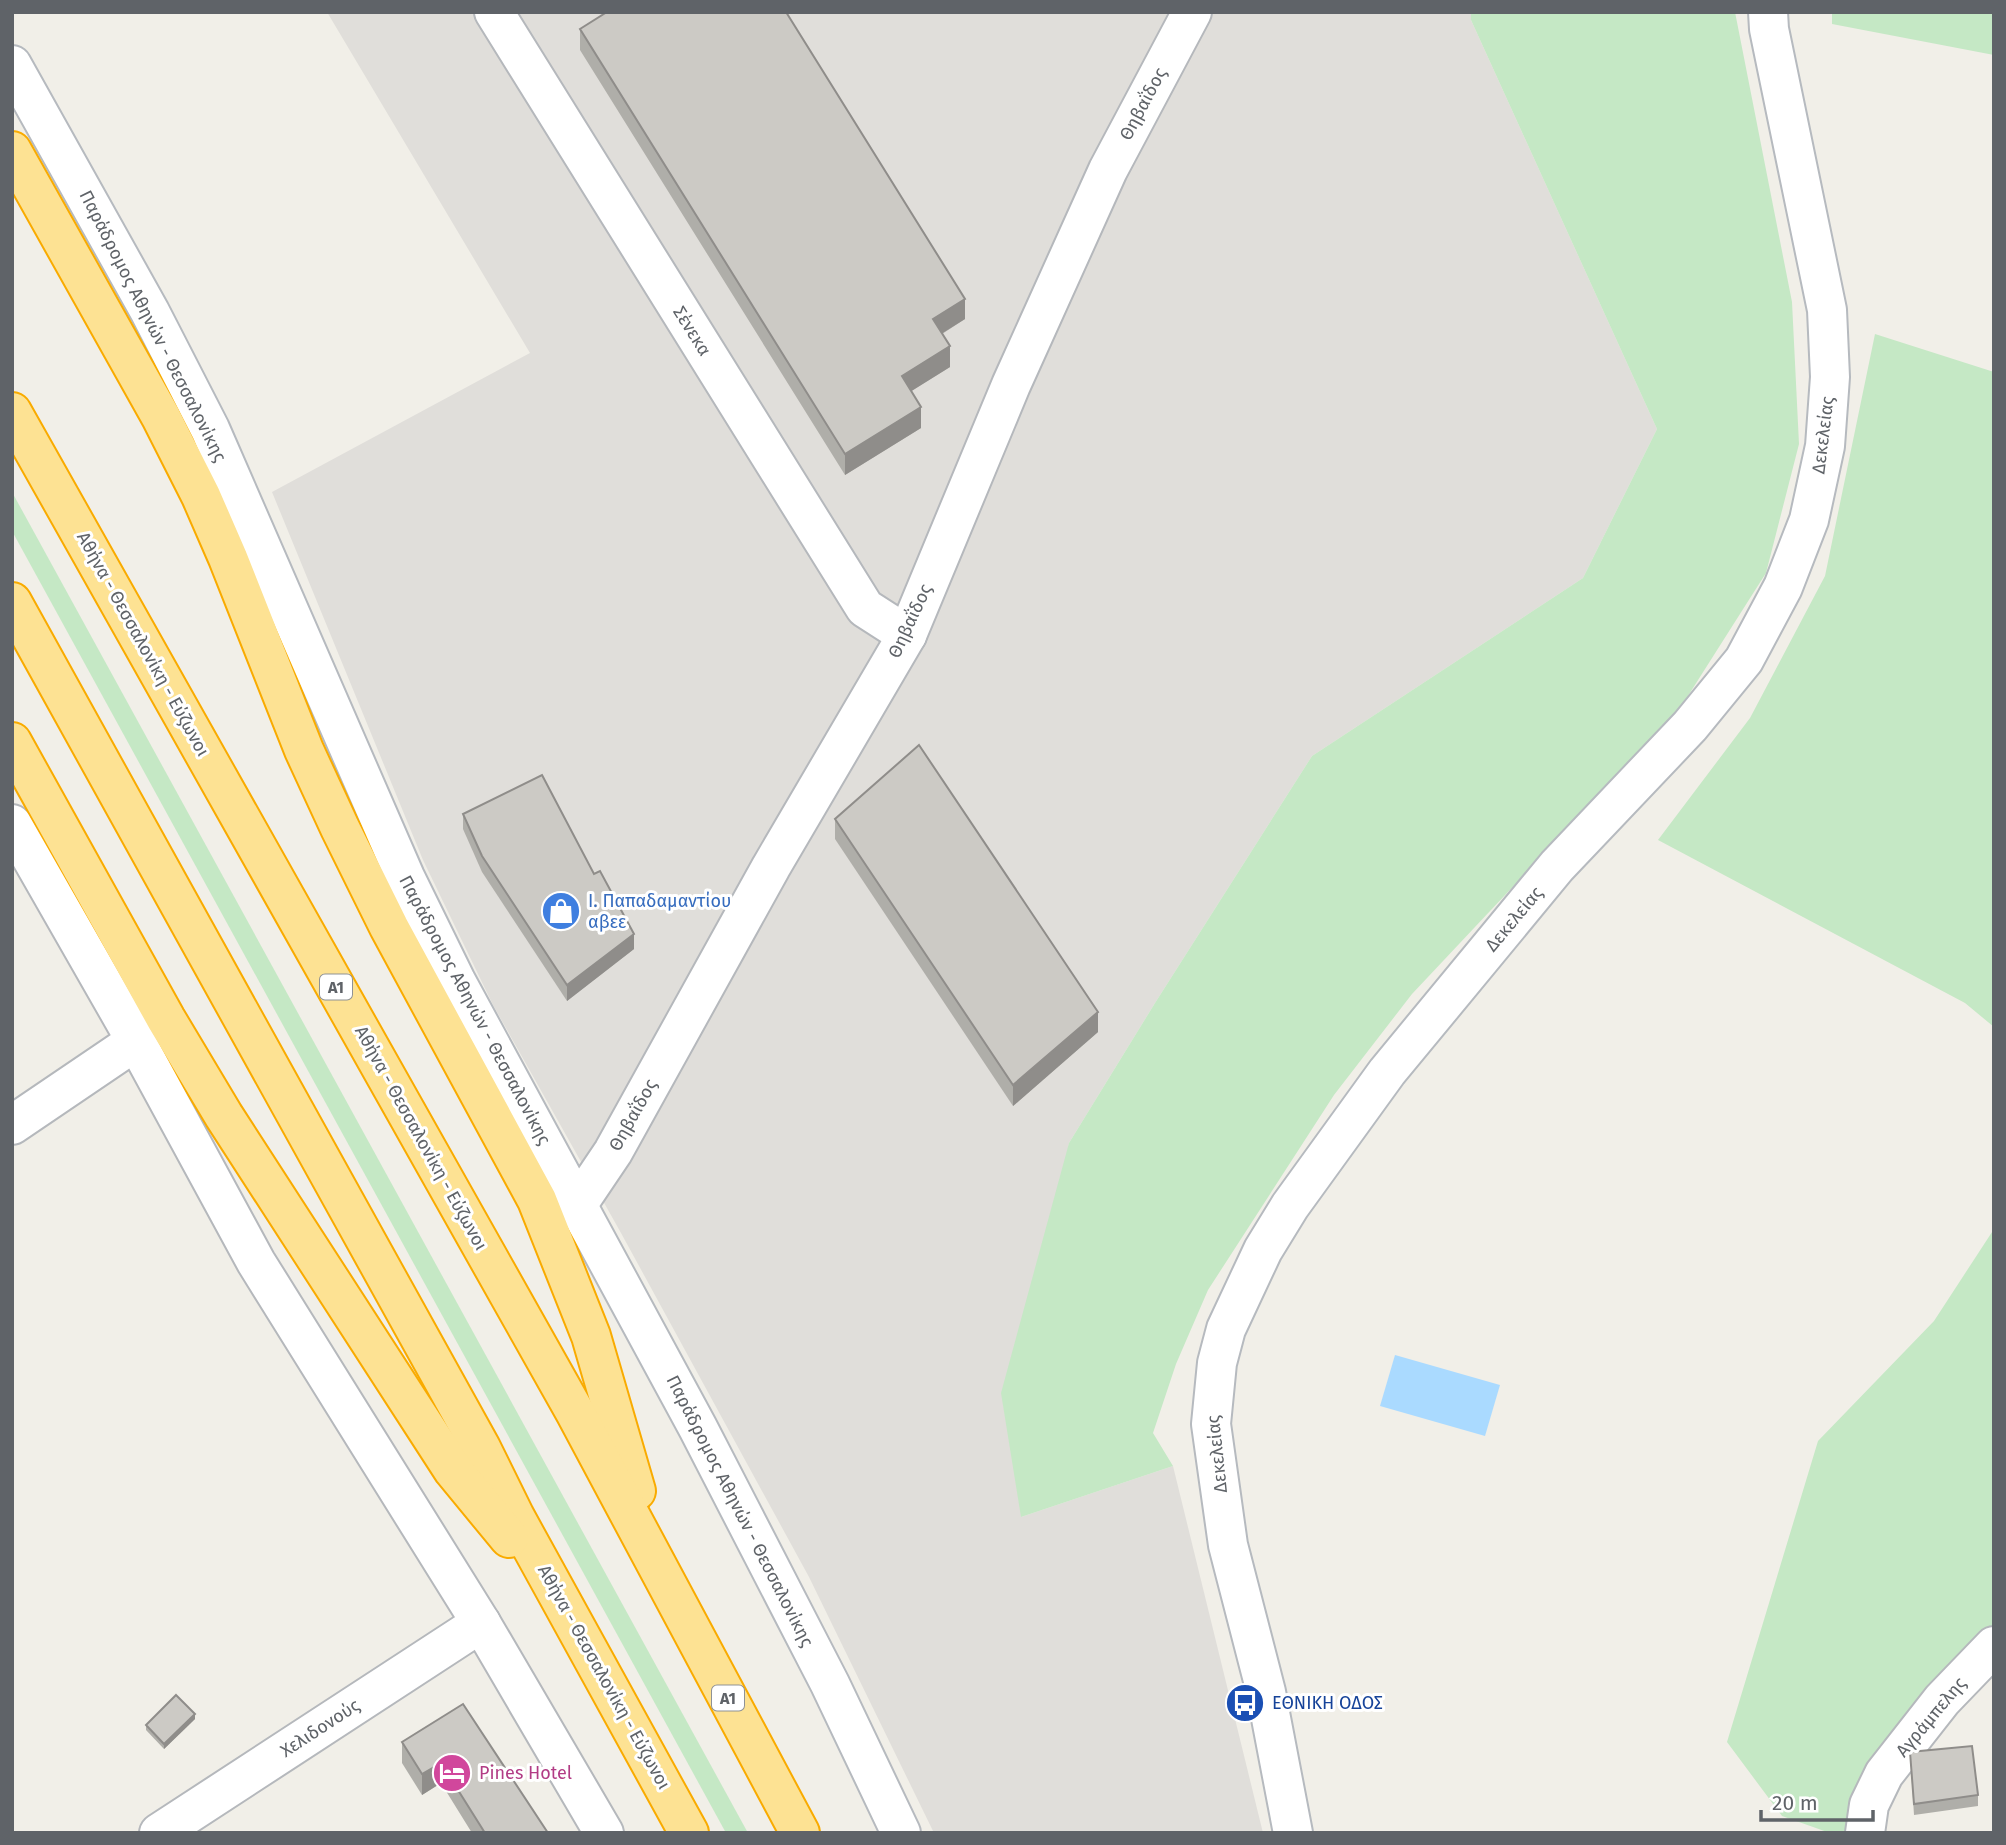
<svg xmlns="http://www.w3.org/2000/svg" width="2006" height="1845" viewBox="0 0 2006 1845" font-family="'Fira Sans',sans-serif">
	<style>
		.industrial { fill: #e0deda }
		.green { fill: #c5e8c5 }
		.water { fill: #aadaff }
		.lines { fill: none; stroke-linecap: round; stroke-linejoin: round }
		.minor-casing { stroke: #b5b8bc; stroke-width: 42 }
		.secondary-casing { stroke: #b6babf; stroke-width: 42 }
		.motorway-casing { stroke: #f9ab00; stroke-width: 42 }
		.minor { stroke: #fff; stroke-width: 38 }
		.secondary { stroke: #fff; stroke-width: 38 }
		.motorway { stroke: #fde293; stroke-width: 38 }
		.wall { fill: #afaea9 }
		.shaded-wall { fill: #8f8d8a }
		.building { fill: #cccac5; stroke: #8f8d8a; stroke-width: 2 }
		.labels { text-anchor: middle; stroke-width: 6; stroke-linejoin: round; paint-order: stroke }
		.shield { fill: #fff; stroke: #8f9295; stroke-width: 2 }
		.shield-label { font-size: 16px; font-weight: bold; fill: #5f6368 }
		.street-label { font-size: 18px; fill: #5f6368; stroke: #fff }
		.shop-label { font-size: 18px; fill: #366cbe; stroke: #fff; text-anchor: start }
		.transit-label { font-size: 18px; fill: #164399; stroke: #fff; text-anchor: start }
		.hotel-label { font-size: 18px; fill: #b23c85; stroke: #fff; text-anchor: start }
	</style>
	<rect width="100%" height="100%" fill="#f1efe8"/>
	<path class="industrial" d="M327,12H1471V20L1657,429L1583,578L1312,756L1155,1003L1069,1143L1021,1517L1173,1466L1263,1833H934L809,1577L621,1233L493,1005L423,860L272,492L530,353Z"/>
	<g class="green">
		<path d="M1471,12H1735L1792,302L1799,444L1766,573L1679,710L1412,994L1334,1095L1208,1290L1176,1364L1153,1433L1173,1466L1021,1517L1001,1393L1069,1143L1155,1003L1312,756L1583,578L1657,429L1471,20Z"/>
		<path d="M1832,12H1994V55L1832,24Z"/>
		<path d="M1875,334L1994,372V1027L1965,1003L1658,840L1750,718L1825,576Z"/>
		<path d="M12,492L748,1833H726L12,531Z"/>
		<path d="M1994,1229V1624L1925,1690L1870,1759L1855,1793L1846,1833H1830L1782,1816L1727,1742L1818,1441L1934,1321Z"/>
	</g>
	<path class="water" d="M1395,1355L1500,1385L1485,1436L1380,1406Z"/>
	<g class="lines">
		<g class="minor-casing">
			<g id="minor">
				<path d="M494,12L865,608L907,635"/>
				<path d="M12,824L136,1041L256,1262L481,1623L604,1833"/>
				<path d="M12,1125L136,1041"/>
				<path d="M578,1204L613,1152L771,867L907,635L1011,385L1108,170L1192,12"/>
				<path d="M159,1833L481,1623"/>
				<path d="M1865,1833L1869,1805L1884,1774L1942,1700L1994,1646"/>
			</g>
		</g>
		<g class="secondary-casing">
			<g id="secondary">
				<path d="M12,65L150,312L210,429L405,877L456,981L698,1428L830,1684L901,1833"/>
				<path d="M1293,1833L1266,1692L1228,1545L1211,1424L1217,1363L1226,1329L1263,1250L1290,1206L1387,1072L1557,866L1690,726L1744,660L1783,587L1809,520L1825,446L1830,377L1827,310L1769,29L1768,12"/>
			</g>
		</g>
		<g class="motorway-casing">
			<g id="motorway">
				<path d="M12,151L161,417L201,496L228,558L304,750L340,828L389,927L537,1200L591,1336L636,1491"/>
				<path d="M12,412L575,1412L800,1833"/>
				<path d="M12,602L481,1448L515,1517L689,1833"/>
				<path d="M12,742L166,1019L224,1116L453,1470L509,1538"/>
			</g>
		</g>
		<use href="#minor" class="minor"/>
		<use href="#secondary" class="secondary"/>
		<use href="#motorway" class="motorway"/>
	</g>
	<g class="wall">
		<path d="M580,29L965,319L942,334L950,367L911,391L921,428L845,475L580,50Z"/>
		<path d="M463,814L594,874L634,949L567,1001L482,872L463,829Z"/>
		<path d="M835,819L1098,1032L1013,1106L835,839Z"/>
		<path d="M463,1704L548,1833H472L441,1783L422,1795L402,1763V1742Z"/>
		<path d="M195,1719L164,1749L146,1730V1725Z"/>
		<path d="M1910,1752L1978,1795V1806L1914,1815Z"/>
	</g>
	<g class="shaded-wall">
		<path d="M965,299V319L933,339V319Z"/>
		<path d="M950,346V367L902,397V376Z"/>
		<path d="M921,407V428L845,475V454Z"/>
		<path d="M634,934V949L567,1001V985Z"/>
		<path d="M1098,1012V1032L1013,1106V1085Z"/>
		<path d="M195,1714V1719L164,1749V1744Z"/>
		<path d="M441,1763V1783L422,1795V1774Z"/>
	</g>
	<g class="building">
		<path d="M607,12H786L965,299L933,319L950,346L902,376L921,407L845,454L580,29Z"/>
		<path d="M919,745L1098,1012L1013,1085L835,819Z"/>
		<path d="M542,775L594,874L600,871L634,934L567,985L482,856L463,814Z"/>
		<path d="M176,1695L195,1714L164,1744L146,1725Z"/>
		<path d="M463,1704L548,1833H485L441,1763L422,1774L402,1742Z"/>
		<path d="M1972,1746L1978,1795L1914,1804L1910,1752Z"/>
	</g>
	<defs>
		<g id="shop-disc" transform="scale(2.0125)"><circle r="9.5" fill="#3f7fe0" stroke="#fff"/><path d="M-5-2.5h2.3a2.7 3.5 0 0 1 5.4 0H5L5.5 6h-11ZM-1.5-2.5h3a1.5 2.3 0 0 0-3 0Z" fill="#fff"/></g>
		<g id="bus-disc" transform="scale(2.0125)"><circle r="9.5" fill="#1a4fb4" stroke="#fff"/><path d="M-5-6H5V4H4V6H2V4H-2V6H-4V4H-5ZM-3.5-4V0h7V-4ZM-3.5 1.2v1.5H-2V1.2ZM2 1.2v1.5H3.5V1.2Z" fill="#fff"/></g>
		<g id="hotel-disc" transform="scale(2.0125)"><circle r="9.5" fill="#d1479c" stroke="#fff"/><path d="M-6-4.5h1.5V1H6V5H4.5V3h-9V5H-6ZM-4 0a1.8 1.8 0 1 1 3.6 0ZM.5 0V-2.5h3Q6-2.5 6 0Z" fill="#fff"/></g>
	</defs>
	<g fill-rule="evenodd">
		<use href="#shop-disc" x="561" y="911"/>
		<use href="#bus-disc" x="1245" y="1703"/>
		<use href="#hotel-disc" x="452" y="1773"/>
	</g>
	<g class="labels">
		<g class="shield">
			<rect x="320" y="974.5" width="32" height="25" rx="5"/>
			<rect x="712" y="1685.5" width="32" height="25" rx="5"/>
		</g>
		<g class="shield-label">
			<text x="336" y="993">Α1</text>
			<text x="728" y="1704">Α1</text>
		</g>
		<g class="street-label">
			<text transform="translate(1143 104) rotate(-62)" y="6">Θηβαΐδος</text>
			<text transform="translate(153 326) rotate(63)" y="6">Παράδρομος Αθηνών - Θεσσαλονίκης</text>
			<text transform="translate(692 331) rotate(58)" y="6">Σένεκα</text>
			<text transform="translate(1823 435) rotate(-83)" y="6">Δεκελείας</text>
			<text transform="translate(910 621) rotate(-65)" y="6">Θηβαΐδος</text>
			<text transform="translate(143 644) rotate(61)" y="6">Αθήνα - Θεσσαλονίκη - Εύζωνοι</text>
			<text transform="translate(1514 919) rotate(-50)" y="6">Δεκελείας</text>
			<text transform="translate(475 1010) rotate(62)" y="6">Παράδρομος Αθηνών - Θεσσαλονίκης</text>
			<text transform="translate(633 1115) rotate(-61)" y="6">Θηβαΐδος</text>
			<text transform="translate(421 1138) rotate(61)" y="6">Αθήνα - Θεσσαλονίκη - Εύζωνοι</text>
			<text transform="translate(1217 1454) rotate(-96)" y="6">Δεκελείας</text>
			<text transform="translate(740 1511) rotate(63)" y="6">Παράδρομος Αθηνών - Θεσσαλονίκης</text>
			<text transform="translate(604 1677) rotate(61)" y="6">Αθήνα - Θεσσαλονίκη - Εύζωνοι</text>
			<text transform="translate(1931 1717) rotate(-50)" y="6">Αγράμπελης</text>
			<text transform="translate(320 1728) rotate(-33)" y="6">Χελιδονούς</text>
		</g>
		<g class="shop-label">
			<text x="588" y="907">Ι. Παπαδαμαντίου<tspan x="588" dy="21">αβεε</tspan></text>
		</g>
		<g class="transit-label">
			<text x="1272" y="1709">ΕΘΝΙΚΗ ΟΔΟΣ</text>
		</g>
		<g class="hotel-label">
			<text x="479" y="1779">Pines Hotel</text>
		</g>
	</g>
	<rect width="2006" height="1845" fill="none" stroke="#5f6368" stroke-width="28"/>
	<path d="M1761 1810v10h112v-10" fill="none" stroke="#5f6368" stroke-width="3.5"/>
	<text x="1772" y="1810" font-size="21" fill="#5f6368" stroke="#ffffff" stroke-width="5" paint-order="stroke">20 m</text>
</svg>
